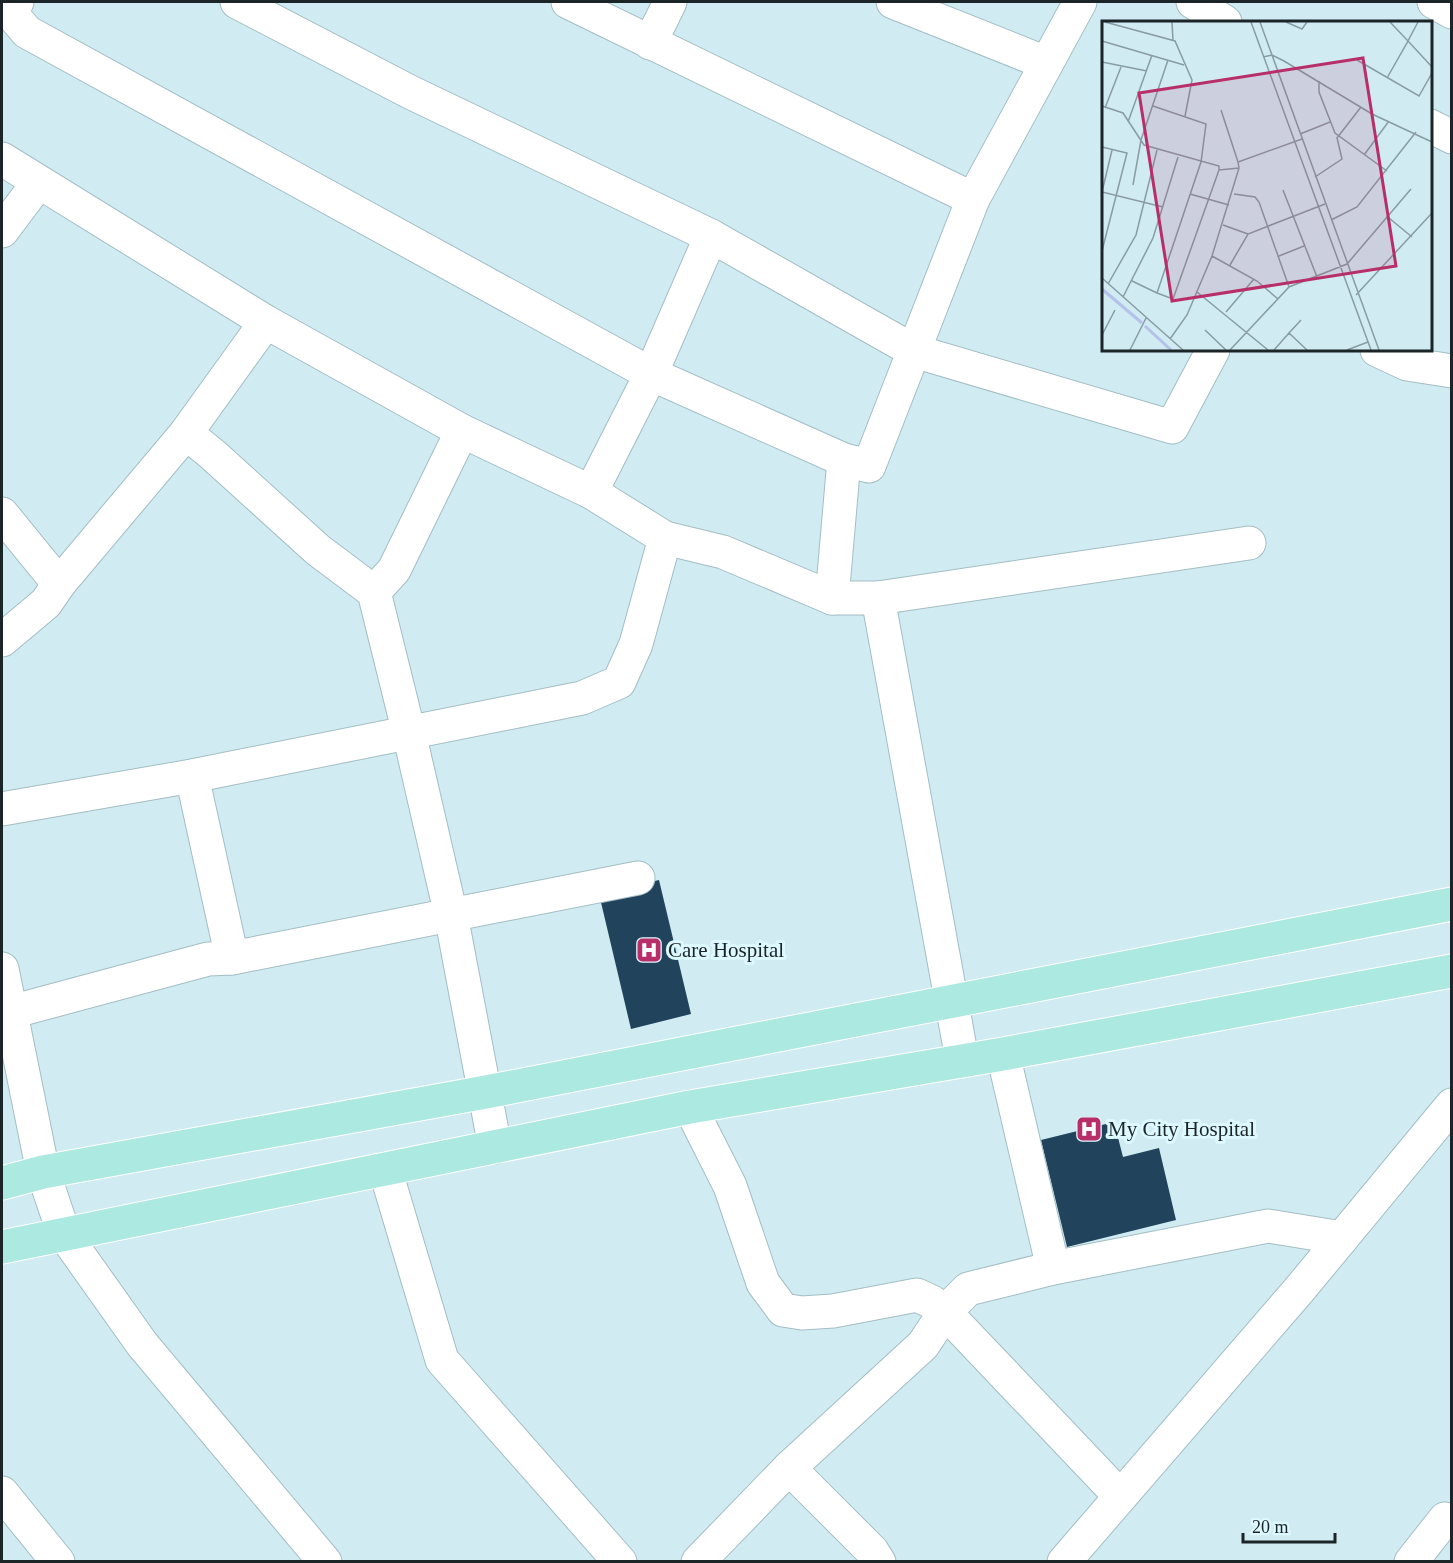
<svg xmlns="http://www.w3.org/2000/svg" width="1453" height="1563" viewBox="0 0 1453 1563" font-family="'Times New Roman',serif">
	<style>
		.building { fill: #21435c }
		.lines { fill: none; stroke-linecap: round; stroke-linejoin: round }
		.minor-casing { stroke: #a3bec4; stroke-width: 35 }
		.major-casing { stroke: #fff; stroke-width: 35 }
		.minor { stroke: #fff; stroke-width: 33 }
		.major { stroke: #ace9e1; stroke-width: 33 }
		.labels { text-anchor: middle; stroke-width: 6; stroke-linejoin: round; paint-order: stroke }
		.poi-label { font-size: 21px; fill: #1b2528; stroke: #ddf9ff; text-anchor: start }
		.inset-river { fill: none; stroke: #b5c1ea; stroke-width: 3 }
		.inset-road { fill: none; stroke: #889ca1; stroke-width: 1.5 }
		.view { fill: #b82e69; fill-opacity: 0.15; stroke: #b82e69; stroke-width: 3 }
		.inset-edge { fill: none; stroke: #1b2528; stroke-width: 3 }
	</style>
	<rect width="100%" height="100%" fill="#d0ebf2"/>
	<g class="building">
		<path d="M659,880L691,1014L631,1029L599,894Z"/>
		<path d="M1114,1122L1123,1157L1159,1148L1176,1220L1067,1247L1041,1140Z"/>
	</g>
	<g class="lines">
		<g class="minor-casing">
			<g id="minor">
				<path d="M17,2L10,12L27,32L651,374L844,460"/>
				<path d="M237,2L410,92L711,236L914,351L1172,427L1213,350"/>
				<path d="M568,2L973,199"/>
				<path d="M893,2L1046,63"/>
				<path d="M1193,2L1225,22"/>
				<path d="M1434,2L1452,12"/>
				<path d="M650,43L670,2"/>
				<path d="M1430,126L1452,137"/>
				<path d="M2,159L266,322L462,431L591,492L665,538L723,552L832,598"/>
				<path d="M2,231L38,183"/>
				<path d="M1377,350L1407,364L1452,371"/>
				<path d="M186,433L212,454L318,550L374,592L409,733L451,915L495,1147"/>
				<path d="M591,492L651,374L711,236"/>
				<path d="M2,514L59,584"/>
				<path d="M374,592L394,570L462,431"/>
				<path d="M878,598L1249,543"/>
				<path d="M2,640L46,603L59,584L186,433L266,322"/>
				<path d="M192,776L232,958"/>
				<path d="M2,809L192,776L582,698L619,682L636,644L665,538"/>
				<path d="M2,969L43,1172L64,1234L142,1344L325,1562"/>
				<path d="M11,1012L208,959L232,958L638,878"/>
				<path d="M1003,1054L1053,1268"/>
				<path d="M962,1059L878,598H832L844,460L869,466L973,199L1080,2"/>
				<path d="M690,1107L730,1186L763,1283L783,1310L802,1313L833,1311L917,1295L932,1302L945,1312L1120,1496"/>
				<path d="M385,1169L442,1360L620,1562"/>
				<path d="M789,1468L872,1551L879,1562"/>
				<path d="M2,1493L58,1562"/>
				<path d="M698,1562L789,1468L923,1345L945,1312L968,1289L1053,1268L1268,1226L1342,1238"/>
				<path d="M1064,1562L1299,1290L1452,1105"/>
				<path d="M1411,1562L1445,1519"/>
			</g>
		</g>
		<g class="major-casing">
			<g id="major">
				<path d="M2,1183L43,1172L486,1092L1452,904"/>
				<path d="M2,1247L690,1107L1003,1054L1452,971"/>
			</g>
		</g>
		<use href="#minor" class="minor"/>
		<use href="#major" class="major"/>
	</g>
	<defs>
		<g id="hospital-square" transform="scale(1.35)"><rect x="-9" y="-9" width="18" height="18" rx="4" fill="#b82e69" stroke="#ddf9ff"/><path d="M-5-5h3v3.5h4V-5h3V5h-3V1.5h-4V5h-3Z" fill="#fff"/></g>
	</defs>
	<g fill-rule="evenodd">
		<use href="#hospital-square" x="649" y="950"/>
		<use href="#hospital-square" x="1089" y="1129"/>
	</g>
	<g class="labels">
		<g class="poi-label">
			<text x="668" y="957">Care Hospital</text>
			<text x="1108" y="1136">My City Hospital</text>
		</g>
	</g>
	<g transform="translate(1102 21)">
		<rect width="330" height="330" fill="#d0ebf2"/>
		<path class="inset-river" d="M0,268L40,302M43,305L69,329"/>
		<path class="inset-road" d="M3,1L73,20L90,59L83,95M70,1L71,19M149,1L269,329M158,1L277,329M184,1L200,8L205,1M316,1L306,20L330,46M0,20L82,44M161,36L170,34L182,40L270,93L330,121M255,39L317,75L330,52M0,41L45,50M285,57L306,20L288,1M217,60V71L233,112L285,150M0,85L21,92L42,124L117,145V149L137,147L136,141L200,118M51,85L104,103L99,141L55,272L71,278L117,149M3,87L19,46M119,89L136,141M26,101L50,34M198,113L228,101M0,126L25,132L0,230M10,129L0,171L61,186M262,134L287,100M213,156L240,138L235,117L259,86M31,164L39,119L66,39M181,169L215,256M88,173L127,184M132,173L153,176L157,181L187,266M287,197L310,216M229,199L255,186L314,111M121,204L146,213M110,235L155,260L176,278M177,235L202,225M128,244L146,213L223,183M0,257L81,329M30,260L55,272M6,263L34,214L55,129M95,271L166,329M254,274L330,192M21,276L51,217L76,136M124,291L152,258M199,299L187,312L205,329M103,309L124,329M0,314L13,289M68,318L85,294L110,235L137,147M28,329L44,297M128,329L187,266L245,243L309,168M172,329L187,312M245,329L266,321"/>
		<path class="view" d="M261,37L294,245L70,280L37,72Z"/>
		<rect width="330" height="330" class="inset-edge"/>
	</g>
	<rect width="1453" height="1563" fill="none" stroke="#1b2528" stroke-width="6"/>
	<path d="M1243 1533v9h92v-9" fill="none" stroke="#1b2528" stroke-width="3"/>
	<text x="1252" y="1533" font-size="18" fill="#1b2528" stroke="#ddf9ff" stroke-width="4.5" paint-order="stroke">20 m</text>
</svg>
